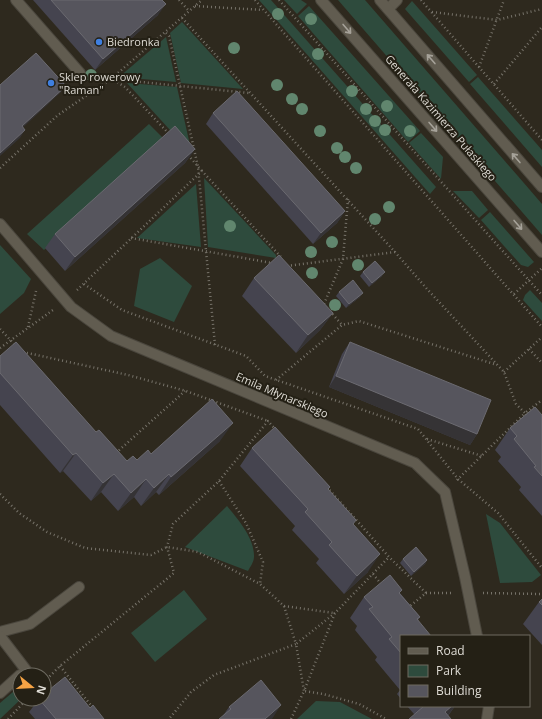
<svg xmlns="http://www.w3.org/2000/svg" width="542" height="719" viewBox="0 0 542 719" font-family="'Open Sans',sans-serif">
	<style>
		.green { fill: #2e4b3d }
		.lines { fill: none; stroke-linecap: round; stroke-linejoin: round }
		.lane-casing { stroke: #4a463d; stroke-width: 12 }
		.street-casing { stroke: #4a463d; stroke-width: 12 }
		.secondary-casing { stroke: #4a463d; stroke-width: 12 }
		.path { stroke: #77736a; stroke-width: 2.5; stroke-dasharray: 1 3; stroke-linecap: butt }
		.lane { stroke: #615c50; stroke-width: 10 }
		.street { stroke: #615c50; stroke-width: 10 }
		.secondary { stroke: #615c50; stroke-width: 10 }
		.tree { fill: #61866e }
		.wall { fill: #45444f }
		.shaded-wall { fill: #353335 }
		.building { fill: #56555d; stroke: #6b6a70 }
		.oneway { stroke: #a6a299 }
		.shop-dot { fill: #3f7fe0; stroke: #242015; stroke-width: 1.5 }
		.labels { text-anchor: middle; stroke-width: 4; stroke-linejoin: round; paint-order: stroke }
		.poi-label { font-size: 11px; fill: #dedbd4; stroke: #242015; text-anchor: start }
		.street-label { font-size: 11px; fill: #dedbd4; stroke: #242015 }
	</style>
	<rect width="100%" height="100%" fill="#2e291e"/>
	<g class="green">
		<path d="M259,0H271L436,187L430,194Z"/>
		<path d="M284,0H301L307,4L297,14Z"/>
		<path d="M338,0H365L517,175L542,204V235Z"/>
		<path d="M412,1L477,75L469,82L405,9Z"/>
		<path d="M309,6L420,131L408,142L298,16Z"/>
		<path d="M182,22L243,89L181,83L170,33Z"/>
		<path d="M166,37L176,82L119,77Z"/>
		<path d="M478,77L542,150V167L470,84Z"/>
		<path d="M127,83L177,87L192,154Z"/>
		<path d="M149,124L165,140L44,250L27,234Z"/>
		<path d="M421,133L443,157L441,179L409,143Z"/>
		<path d="M204,178L276,255V258L208,247Z"/>
		<path d="M196,184L201,247L137,238Z"/>
		<path d="M453,191H472L488,210L479,218Z"/>
		<path d="M490,212L534,262L528,267L521,265L481,220Z"/>
		<path d="M0,245L31,279L24,293L0,314Z"/>
		<path d="M160,258L192,286L174,322L134,306L140,269Z"/>
		<path d="M530,290L542,303V321L523,300L525,295Z"/>
		<path d="M227,506C238,519 255,539 254,557C254,562 250,567 248,571L185,547Z"/>
		<path d="M486,514L500,523L541,575L532,582L500,583Z"/>
		<path d="M184,590L207,619L155,662L131,633Z"/>
		<path d="M20,686L21,699L0,719V703Z"/>
		<path d="M316,701L340,702L372,719H297Z"/>
	</g>
	<g class="lines">
		<g class="lane-casing">
			<g id="lane">
				<path d="M16,0L80,73"/>
				<path d="M388,9L397,0"/>
				<path d="M0,632L30,624L79,587"/>
				<path d="M0,693L20,675"/>
			</g>
		</g>
		<g class="street-casing">
			<g id="street">
				<path d="M0,224L71,307L111,336L415,463L445,492L465,577L477,636"/>
				<path d="M0,636L26,670"/>
				<path d="M487,719L489,706"/>
			</g>
		</g>
		<g class="secondary-casing">
			<g id="secondary">
				<path d="M321,0L542,252"/>
				<path d="M380,0L542,187"/>
			</g>
		</g>
		<g class="path">
			<path d="M179,0L189,11"/>
			<path d="M255,0L542,327"/>
			<path d="M279,0L542,295"/>
			<path d="M421,0L542,140"/>
			<path d="M195,6L263,10"/>
			<path d="M432,12L497,20L542,9"/>
			<path d="M182,18L395,252L427,289L504,372L516,404L525,413L455,482"/>
			<path d="M166,33L169,36L198,167L215,345"/>
			<path d="M479,67L504,0"/>
			<path d="M112,79L249,93"/>
			<path d="M114,80L125,87L170,135"/>
			<path d="M494,84L542,27"/>
			<path d="M188,155L202,171"/>
			<path d="M0,168L58,115L111,79L202,0"/>
			<path d="M131,238L272,263"/>
			<path d="M287,266L395,252"/>
			<path d="M84,284L122,310L246,356L265,376L418,429L458,479L498,513L542,568"/>
			<path d="M77,290L202,171L281,257"/>
			<path d="M514,294L542,268"/>
			<path d="M324,304L343,259L348,199"/>
			<path d="M330,311L342,325"/>
			<path d="M28,327L36,291"/>
			<path d="M0,329L16,346"/>
			<path d="M0,348L53,310"/>
			<path d="M529,349L542,363"/>
			<path d="M23,352L128,375L186,391L268,421"/>
			<path d="M504,372L542,337"/>
			<path d="M276,380L342,325L359,321L497,365"/>
			<path d="M526,415L525,413L542,400"/>
			<path d="M427,439L482,456"/>
			<path d="M116,453L185,391"/>
			<path d="M219,481L246,523L263,562L260,584"/>
			<path d="M327,487L389,557L426,593L409,607"/>
			<path d="M0,494L19,513L47,532L85,548L151,555L167,547L198,552L260,584L284,606L296,644L214,675L191,692L169,719"/>
			<path d="M373,574L382,585"/>
			<path d="M426,593H454"/>
			<path d="M483,593L542,594"/>
			<path d="M284,606L334,613"/>
			<path d="M335,613L296,644L304,691L335,613L389,557"/>
			<path d="M60,666L93,708"/>
			<path d="M44,682L60,666L174,573L167,547L173,524L219,481L268,421L276,430"/>
			<path d="M8,719L27,699"/>
			<path d="M291,719L304,691L323,694L359,704L386,719"/>
		</g>
		<use href="#lane" class="lane"/>
		<use href="#street" class="street"/>
		<use href="#secondary" class="secondary"/>
	</g>
	<g class="tree">
		<circle cx="278" cy="14" r="6"/>
		<circle cx="311" cy="19" r="6"/>
		<circle cx="234" cy="48" r="6"/>
		<circle cx="318" cy="54" r="6"/>
		<circle cx="91" cy="75" r="6"/>
		<circle cx="277" cy="85" r="6"/>
		<circle cx="352" cy="91" r="6"/>
		<circle cx="292" cy="99" r="6"/>
		<circle cx="387" cy="106" r="6"/>
		<circle cx="302" cy="109" r="6"/>
		<circle cx="366" cy="109" r="6"/>
		<circle cx="375" cy="121" r="6"/>
		<circle cx="385" cy="130" r="6"/>
		<circle cx="320" cy="131" r="6"/>
		<circle cx="410" cy="131" r="6"/>
		<circle cx="337" cy="148" r="6"/>
		<circle cx="345" cy="157" r="6"/>
		<circle cx="356" cy="168" r="6"/>
		<circle cx="389" cy="207" r="6"/>
		<circle cx="375" cy="219" r="6"/>
		<circle cx="230" cy="226" r="6"/>
		<circle cx="332" cy="242" r="6"/>
		<circle cx="311" cy="252" r="6"/>
		<circle cx="358" cy="265" r="6"/>
		<circle cx="312" cy="273" r="6"/>
		<circle cx="335" cy="305" r="6"/>
	</g>
	<g class="wall">
		<path d="M33,0H162L158,15L95,70Z"/>
		<path d="M213,113L345,211L337,223L313,244L206,124Z"/>
		<path d="M195,149L185,163L65,271L45,248L55,234Z"/>
		<path d="M363,272L382,276L369,287L360,276Z"/>
		<path d="M254,278L333,313L320,330L296,353L242,296Z"/>
		<path d="M339,292L360,297L346,308L336,296Z"/>
		<path d="M350,342L477,434L470,445L329,387L342,354Z"/>
		<path d="M0,356L96,432L127,461L137,460L151,454L220,441L159,495L156,492L141,506L134,497L118,511L101,492L91,501L63,471L60,473L0,405Z"/>
		<path d="M542,415V516L519,490L521,487L498,461L501,457L495,450L510,428Z"/>
		<path d="M252,448L328,490L353,524L368,572L344,594L316,563L319,559L292,530L295,526L240,466Z"/>
		<path d="M403,559L427,560L425,564L411,576L400,563Z"/>
		<path d="M400,593L420,617L418,620L401,636V699L397,694L400,690L375,660L377,657L355,630L357,626L350,618L364,597Z"/>
		<path d="M542,599V645L523,624L539,602Z"/>
		<path d="M39,699H44L90,708L104,719H35L29,712Z"/>
		<path d="M407,706H455L448,716L414,714Z"/>
		<path d="M229,707L272,719L222,717Z"/>
	</g>
	<g class="shaded-wall">
		<path d="M166,4L158,15L95,70L103,59Z"/>
		<path d="M66,86L60,93L16,134L22,126Z"/>
		<path d="M25,130L20,138L0,156V153Z"/>
		<path d="M195,149L185,163L65,271L75,257Z"/>
		<path d="M345,211L337,223L313,244L321,233Z"/>
		<path d="M385,272L382,276L369,287L372,283Z"/>
		<path d="M363,293L360,297L346,308L349,304Z"/>
		<path d="M333,313L320,330L296,353L308,335Z"/>
		<path d="M336,376L477,434L470,445L329,387Z"/>
		<path d="M233,423L220,441L159,495L171,477Z"/>
		<path d="M76,453L63,471L60,473L73,455Z"/>
		<path d="M114,474L101,492L91,501L103,483Z"/>
		<path d="M169,474L156,492L141,506L154,488Z"/>
		<path d="M146,479L134,497L118,511L131,493Z"/>
		<path d="M380,554L368,572L344,594L357,576Z"/>
		<path d="M427,560L425,564L411,576L414,572Z"/>
		<path d="M281,705L272,719H265Z"/>
		<path d="M452,706H455L445,719V712Z"/>
	</g>
	<g class="building">
		<path d="M51,0H162L166,4L103,59Z"/>
		<path d="M36,53L66,86L22,126L25,130L0,153V85Z"/>
		<path d="M237,91L345,211L321,233L213,113Z"/>
		<path d="M175,126L195,149L75,257L55,234Z"/>
		<path d="M279,255L333,313L308,335L254,278Z"/>
		<path d="M375,261L385,272L372,283L363,272Z"/>
		<path d="M353,280L363,293L349,304L339,292Z"/>
		<path d="M16,342L96,432L99,430L127,461L133,456L137,460L148,450L151,454L212,399L233,423L171,477L169,474L154,488L146,479L131,493L114,474L103,483L76,453L73,455L0,373V356Z"/>
		<path d="M350,342L491,400L477,434L336,376Z"/>
		<path d="M535,407L542,415V476L534,467L536,466L514,439L517,436L510,428Z"/>
		<path d="M275,427L330,487L328,489L356,520L353,524L380,554L357,576L329,545L332,542L305,512L308,509L252,448Z"/>
		<path d="M416,547L427,560L414,572L403,559Z"/>
		<path d="M390,575L402,590L399,593L420,617L417,619L431,636H401V653L389,639L392,637L369,609L373,607L364,597Z"/>
		<path d="M542,599V605L539,602Z"/>
		<path d="M65,677L90,708L93,705L104,719H56L39,699H44V694Z"/>
		<path d="M261,680L281,705L265,719H219L231,709L229,707Z"/>
		<path d="M424,706H452L445,712L451,719H409Z"/>
	</g>
	<defs><path id="oneway-shaft" d="M-6 0H5M1.5-3L5.5 0L1.5 3" fill="none" stroke-width="1.6" stroke-linecap="round" stroke-linejoin="round"/></defs>
	<g class="oneway">
		<use href="#oneway-shaft" transform="translate(347 29) rotate(49)"/>
		<use href="#oneway-shaft" transform="translate(431 59) rotate(-131)"/>
		<use href="#oneway-shaft" transform="translate(433 127) rotate(49)"/>
		<use href="#oneway-shaft" transform="translate(516 158) rotate(-131)"/>
		<use href="#oneway-shaft" transform="translate(518 225) rotate(49)"/>
	</g>
	<g class="shop-dot">
		<circle cx="99" cy="42" r="4"/>
		<circle cx="51" cy="83" r="4"/>
	</g>
	<g class="labels">
		<g class="poi-label">
			<text x="107" y="46">Biedronka</text>
			<text x="59" y="81">Sklep rowerowy<tspan x="59" dy="13">"Raman"</tspan></text>
		</g>
		<g class="street-label">
			<text transform="translate(441 118) rotate(49)" y="4">Generała Kazimierza Pułaskiego</text>
			<text transform="translate(282 395) rotate(23)" y="4">Emila Młynarskiego</text>
		</g>
	</g>
	<rect x="400" y="635" width="130" height="72" fill="#242015" stroke="#6e6b61"/>
	<rect x="408" y="648" width="20" height="6" fill="#615c50" stroke="#6e6b61"/>
	<text x="436" y="655" font-size="12" fill="#dedbd4">Road</text>
	<rect x="408" y="665" width="20" height="12" fill="#2e4b3d" stroke="#6e6b61"/>
	<text x="436" y="675" font-size="12" fill="#dedbd4">Park</text>
	<rect x="408" y="685" width="20" height="12" fill="#56555d" stroke="#6e6b61"/>
	<text x="436" y="695" font-size="12" fill="#dedbd4">Building</text>
	<g transform="translate(32 687) rotate(108)"><circle r="19" fill="#242015" stroke="#6e6b61"/>
	<path d="M0-3L7 15L0 10L-7 15Z" fill="#f5a345"/>
	<text y="-6" font-size="11" font-weight="bold" text-anchor="middle" fill="#dedbd4">N</text>
	</g>
</svg>
